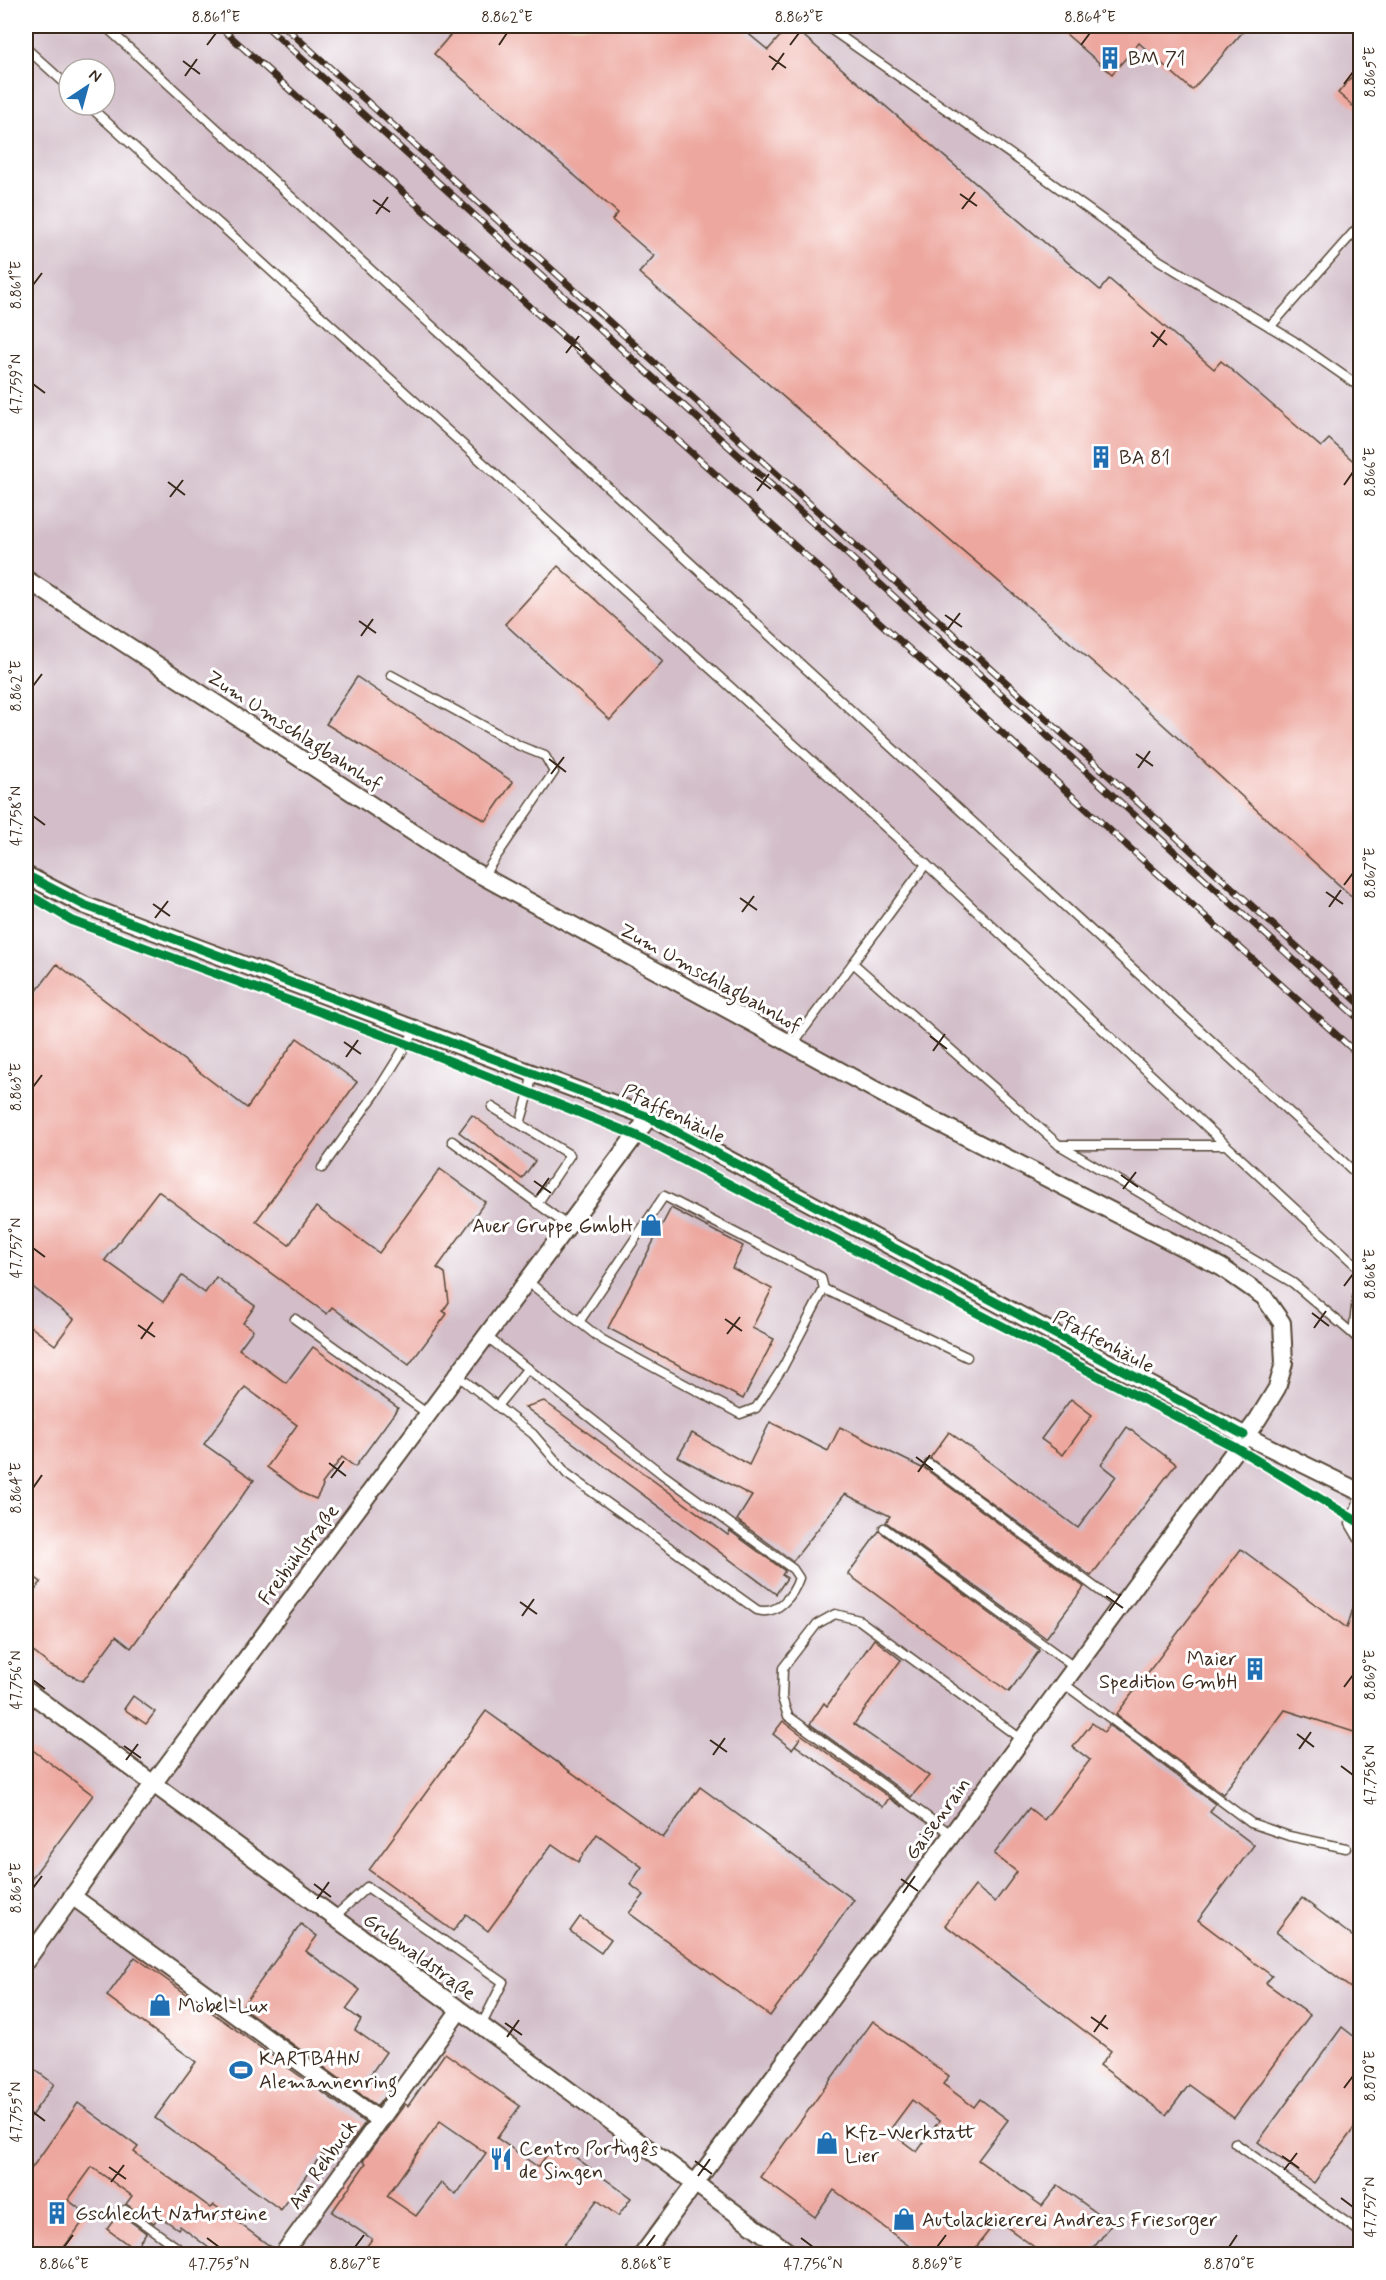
<svg xmlns="http://www.w3.org/2000/svg" width="1386" height="2280" viewBox="0 0 1386 2280" font-family="Mynerve,sans-serif">
	<style>
		.industrial { fill: #d2bdc8; fill-rule: evenodd }
		.building { fill: #eda79f; fill-rule: evenodd }
		.lines { fill: none; stroke-linecap: round; stroke-linejoin: round }
		.service-casing { stroke: #554535; stroke-width: 11 }
		.minor-casing { stroke: #554535; stroke-width: 20 }
		.service { stroke: #fff; stroke-width: 8 }
		.minor { stroke: #fff; stroke-width: 16 }
		.rail-casing { stroke: #3b2a1e; stroke-width: 7 }
		.rail { stroke: #fff; stroke-width: 4.5; stroke-dasharray: 14; stroke-linecap: butt }
		.cycleway-casing { stroke: #fff; stroke-width: 13 }
		.cycleway { stroke: #00873e; stroke-width: 9 }
		.ticks { fill: none; stroke: #3b2a1e; stroke-width: 2 }
		.labels { text-anchor: middle; stroke-width: 6; stroke-linejoin: round; paint-order: stroke }
		.poi-label { font-size: 20px; fill: #3b2a1e; stroke: #fff; text-anchor: start }
		.street-label { font-size: 20px; fill: #3b2a1e; stroke: #fff }
		.neatline { fill: none; stroke: #3b2a1e; stroke-width: 2 }
		.ticks-label { font-size: 15px; text-anchor: middle; fill: #3b2a1e }
	</style>
	<rect width="100%" height="100%" fill="#fff"/>
	<filter id="ink" filterUnits="userSpaceOnUse"><feTurbulence type="fractalNoise" baseFrequency=".0167" numOctaves="2"/><feDisplacementMap in="SourceGraphic" scale="12" xChannelSelector="R" yChannelSelector="G"/><feConvolveMatrix kernelMatrix="1 2 1 2 8 2 1 2 1" color-interpolation-filters="sRGB"/></filter>
	<filter id="wash" filterUnits="userSpaceOnUse"><feTurbulence type="fractalNoise" baseFrequency=".008" numOctaves="4" result="noise"/><feDisplacementMap in="SourceGraphic" scale="24" xChannelSelector="R" yChannelSelector="G"/><feGaussianBlur stdDeviation="1.35" result="paint"/><feColorMatrix in="noise" values="0 0 0 0 0 0 0 0 0 0 0 0 0 0 0 0 0 1.4 0 .05"/><feComposite in="paint" operator="in"/></filter>
	<g filter="url(#wash)">
		<rect width="100%" height="100%" fill="#e7dfba"/>
		<path class="industrial" d="M26,26H1360V2254H26ZM69,69H105V105H69Z"/>
		<g id="blocks">
			<g class="building">
				<path d="M458,26H739L768,50L789,26H792L1100,290L1109,279L1214,369L1221,361L1321,447L1329,439L1360,467V904L1123,688L639,273L654,256L612,220L618,213L434,54Z"/>
				<path d="M1057,26H1248L1192,90L1139,43L1112,74Z"/>
				<path d="M1360,67V112L1338,93Z"/>
				<path d="M558,566L663,661L610,720L505,624Z"/>
				<path d="M357,677L513,782L486,821L326,724Z"/>
				<path d="M57,964L247,1108L297,1038L357,1082L256,1221L289,1245L316,1207L379,1253L440,1169L485,1202L437,1268L445,1273L449,1302L443,1311L447,1314L409,1365L332,1307L327,1314L158,1191L105,1260L163,1302L182,1276L205,1293L216,1277L255,1306L243,1323L253,1330L239,1349L286,1383L313,1347L398,1408L355,1467L342,1457L322,1484L323,1486L316,1499L304,1494L267,1467L297,1425L245,1387L204,1444L254,1480L131,1648L116,1636L83,1681L51,1666L26,1646V1603L41,1582L26,1571V1323L55,1345L74,1319L26,1282V1005Z"/>
				<path d="M472,1115L535,1161L522,1179L459,1132Z"/>
				<path d="M671,1208L743,1246L732,1268L772,1289L752,1328L774,1339L743,1399L608,1328Z"/>
				<path d="M1071,1399L1092,1415L1063,1455L1041,1439Z"/>
				<path d="M544,1401L728,1535L730,1531L785,1571L782,1575L787,1578L776,1594L525,1407Z"/>
				<path d="M770,1422L828,1451L840,1427L922,1468L923,1467L1084,1587L1046,1638L886,1522L890,1516L845,1494L793,1561L737,1520L752,1496L678,1457L692,1433L749,1465Z"/>
				<path d="M1127,1427L1176,1464L1091,1576L930,1458L949,1432L1078,1528L1116,1476L1101,1464Z"/>
				<path d="M879,1531L1038,1649L1039,1651L1009,1692L848,1574Z"/>
				<path d="M1241,1549L1347,1628L1356,1599H1360V1734L1285,1710L1223,1794L1116,1715Z"/>
				<path d="M874,1639L901,1660L854,1724L929,1776L911,1797L810,1724L824,1703L827,1706Z"/>
				<path d="M133,1696L155,1712L146,1724L124,1709Z"/>
				<path d="M486,1711L663,1838L700,1787L854,1900L770,2016L629,1913L644,1895L630,1884L642,1867L597,1834L578,1862L552,1844L488,1931L466,1914L453,1931L369,1870Z"/>
				<path d="M783,1721L802,1735L903,1807L889,1798L883,1807L795,1745L801,1737L792,1749L773,1734Z"/>
				<path d="M1092,1723L1104,1732L1109,1725L1215,1804L1210,1812L1254,1845L1198,1920L1272,1976L1266,1983L1310,2015L1234,2118L1189,2085L1166,2115L1100,2065L1111,2051L945,1925L975,1886L995,1902L1017,1872L994,1854L1029,1808L1044,1820L1090,1760L1073,1747Z"/>
				<path d="M26,1745L93,1795L26,1886Z"/>
				<path d="M1302,1898L1360,1942V1995L1276,1932Z"/>
				<path d="M580,1917L611,1939L601,1953L570,1931Z"/>
				<path d="M301,1924L317,1936L306,1951L360,1990L346,2009L361,2020L355,2030L386,2052L368,2078L388,2092L377,2106L242,2007Z"/>
				<path d="M135,1957L365,2123L346,2149L340,2145L329,2159L322,2154L281,2210L155,2118L196,2062L107,1996Z"/>
				<path d="M873,2021L949,2076L943,2084L974,2107L980,2099L1008,2120L978,2160L1042,2206L1058,2185L1112,2224L1089,2254H1044L997,2220L971,2254H920L834,2190L815,2217L760,2177ZM912,2100L939,2121L917,2152L889,2131Z"/>
				<path d="M1342,2027L1360,2041V2120L1314,2183L1258,2142Z"/>
				<path d="M445,2053L520,2106L497,2138L538,2167L556,2143L631,2198L618,2216L597,2200L557,2254H361L372,2239L332,2212L366,2163L363,2161L405,2104L408,2106ZM440,2121L486,2153L456,2195L441,2183L416,2216L387,2196Z"/>
				<path d="M26,2063L54,2084L26,2123Z"/>
				<path d="M78,2103L138,2147L134,2152L211,2208L214,2205L274,2249L273,2254H217L180,2226L178,2229L159,2216L154,2223L126,2204L132,2196L92,2167L68,2200L88,2215L59,2254H26V2176Z"/>
				<path d="M119,2213L146,2233L134,2249L107,2229Z"/>
			</g>
		</g>
	</g>
	<g filter="url(#ink)">
		<use href="#blocks" fill-opacity="0" stroke="#554535" stroke-width="1.5"/>
		<g class="lines">
			<g class="service-casing">
				<g id="service">
					<path d="M105,26L1360,1177"/>
					<path d="M826,26L1042,176L1160,261L1294,341L1360,387"/>
					<path d="M26,48L69,87"/>
					<path d="M88,105L926,864L1226,1145"/>
					<path d="M1270,327L1360,225"/>
					<path d="M391,675L520,746L545,756L554,772L483,876"/>
					<path d="M853,963L926,864"/>
					<path d="M792,1045L853,963L1059,1145L1293,1283L1353,1334"/>
					<path d="M492,1107L570,1155L537,1204"/>
					<path d="M520,1124L529,1093L532,1074"/>
					<path d="M452,1141L568,1226"/>
					<path d="M1059,1145H1226L1360,1269"/>
					<path d="M322,1168L378,1090L415,1031"/>
					<path d="M1360,1271L1353,1334L1360,1341"/>
					<path d="M527,1281L601,1339L740,1414L756,1408L764,1396L783,1367L824,1289L821,1277L664,1196L579,1322"/>
					<path d="M824,1289L967,1357"/>
					<path d="M295,1319L428,1414"/>
					<path d="M457,1375L533,1434L567,1474L757,1610C777,1616 793,1596 799,1578L793,1569L662,1474L486,1336"/>
					<path d="M497,1406L528,1368"/>
					<path d="M929,1464L1119,1605"/>
					<path d="M1360,1496L1350,1524L1360,1541"/>
					<path d="M884,1528L1074,1667"/>
					<path d="M1063,1683L1251,1823L1289,1836L1346,1848"/>
					<path d="M951,1834L788,1716L782,1698L783,1668L817,1624L835,1614L859,1620L1021,1739"/>
					<path d="M333,1918L367,1887L503,1982L481,2026"/>
					<path d="M1235,2143L1360,2232"/>
					<path d="M125,2210L186,2254"/>
				</g>
			</g>
			<g class="minor-casing">
				<g id="minor">
					<path d="M26,579L466,867L890,1098L1221,1267L1264,1297L1282,1323L1284,1363L1277,1388L1258,1419L643,2254"/>
					<path d="M26,875L84,905L649,1117L1244,1435L1360,1492"/>
					<path d="M26,1690L791,2254"/>
					<path d="M72,1896L379,2120"/>
					<path d="M26,1961L153,1784L649,1117"/>
					<path d="M283,2254L459,2011"/>
				</g>
			</g>
			<use href="#service" class="service"/>
			<use href="#minor" class="minor"/>
			<g class="rail-casing">
				<g id="rail">
					<path d="M219,26L1360,1056"/>
					<path d="M266,26L1360,1020"/>
					<path d="M284,26L1360,1004"/>
				</g>
			</g>
			<use href="#rail" class="rail"/>
			<g class="cycleway-casing">
				<g id="cycleway">
					<path d="M26,875L84,905L649,1117L1244,1435"/>
					<path d="M26,893L73,921L407,1044L635,1135L1235,1447L1360,1523"/>
				</g>
			</g>
			<use href="#cycleway" class="cycleway"/>
		</g>
	</g>
	<path class="ticks" d="M207,45L216,33M499,45L507,33M790,45L799,33M1081,45L1090,33M769,56L786,68M183,61L200,74M772,70L784,53M185,76L197,59M1344,84L1353,72M960,194L977,206M373,200L390,212M962,209L975,192M376,214L388,197M33,285L42,273M1151,332L1167,345M564,338L581,351M1153,347L1165,330M566,353L579,336M33,384L45,393M755,477L771,489M168,482L185,495M1344,485L1353,472M757,491L769,474M170,497L183,480M945,615L962,627M359,621L376,633M947,630L960,613M361,636L373,619M33,686L42,674M1136,754L1153,766M549,759L566,772M1138,768L1150,751M551,774L564,757M33,816L45,825M1344,885L1353,873M1326,892L1343,904M740,898L757,910M153,904L170,916M1329,907L1341,890M742,912L754,896M155,918L168,901M930,1036L947,1049M344,1042L361,1054M933,1051L945,1034M346,1057L358,1040M33,1087L42,1075M1121,1175L1138,1187M534,1181L551,1193M1123,1189L1136,1172M537,1195L549,1178M33,1248L45,1257M1344,1286L1353,1274M1312,1313L1329,1326M725,1319L742,1331M138,1325L155,1337M1314,1328L1326,1311M727,1334L740,1317M141,1339L153,1322M916,1457L933,1470M329,1463L346,1476M918,1472L930,1455M331,1478L344,1461M33,1488L42,1475M1106,1596L1123,1608M520,1602L537,1614M1109,1611L1121,1594M522,1616L534,1599M33,1680L45,1689M1344,1687L1353,1675M1297,1734L1314,1747M710,1740L727,1752M124,1746L141,1758M1299,1749L1311,1732M713,1755L725,1738M126,1760L138,1744M1341,1766L1353,1775M901,1879L918,1891M314,1884L331,1897M33,1888L42,1876M903,1893L915,1876M317,1899L329,1882M1091,2017L1108,2029M505,2023L522,2035M1094,2032L1106,2015M507,2037L519,2020M1344,2088L1353,2076M33,2112L45,2121M1282,2156L1299,2168M695,2161L712,2174M109,2167L126,2179M1284,2170L1297,2153M698,2176L710,2159M111,2182L124,2165M1341,2198L1353,2207M207,2238L219,2247M801,2238L813,2247M64,2247L73,2235M355,2247L364,2235M646,2247L655,2235M937,2247L946,2235M1229,2247L1237,2235"/>
	<defs>
		<g id="building-bare" transform="scale(1.8)"><path d="M-4-6H4V6H1V3H-1V6H-4ZM-2.5-4.3h1.7v1.8h-1.7ZM.8-4.3h1.7v1.8H.8ZM-2.5-1h1.7V.8h-1.7ZM.8-1h1.7V.8H.8Z" fill="#1f6fb2" stroke="#fff" stroke-width="2.5" paint-order="stroke"/></g>
		<g id="shop-bare" transform="scale(1.8)"><path d="M-5-2.5h2.3a2.7 3.5 0 0 1 5.4 0H5L5.5 6h-11ZM-1.5-2.5h3a1.5 2.3 0 0 0-3 0Z" fill="#1f6fb2" stroke="#fff" stroke-width="2.5" paint-order="stroke"/></g>
		<g id="stadium-bare" transform="scale(1.8)"><path d="M0-5a6.5 5 0 1 0 0 10a6.5 5 0 1 0 0-10ZM-3.5-1.8h7v3.6h-7Z" fill="#1f6fb2" stroke="#fff" stroke-width="2.5" paint-order="stroke"/></g>
		<g id="restaurant-bare" transform="scale(1.8)"><path d="M-5-6h1v4h1v-4h1v4h1v-4h1v5L-1.5 .5V6h-2V.5L-5-1ZM5-6V6H3V1.5H1.5Q1.5-4 5-6Z" fill="#1f6fb2" stroke="#fff" stroke-width="2.5" paint-order="stroke"/></g>
	</defs>
	<g fill-rule="evenodd">
		<use href="#building-bare" x="1110" y="58"/>
		<use href="#building-bare" x="1101" y="457"/>
		<use href="#shop-bare" x="651" y="1225"/>
		<use href="#building-bare" x="1255" y="1669"/>
		<use href="#shop-bare" x="160" y="2005"/>
		<use href="#stadium-bare" x="241" y="2070"/>
		<use href="#shop-bare" x="827" y="2143"/>
		<use href="#restaurant-bare" x="501" y="2159"/>
		<use href="#building-bare" x="57" y="2213"/>
		<use href="#shop-bare" x="904" y="2219"/>
	</g>
	<g class="labels">
		<g class="poi-label">
			<text x="1128" y="65">BM 71</text>
			<text x="1119" y="464">BA 81</text>
			<text x="633" y="1232" text-anchor="end">Auer Gruppe GmbH</text>
			<text x="1237" y="1665" text-anchor="end">Maier<tspan x="1237" dy="23">Spedition GmbH</tspan></text>
			<text x="178" y="2012">Möbel-Lux</text>
			<text x="259" y="2065">KARTBAHN<tspan x="259" dy="23">Alemannenring</tspan></text>
			<text x="845" y="2139">Kfz-Werkstatt<tspan x="845" dy="23">Lier</tspan></text>
			<text x="519" y="2155">Centro Portugês<tspan x="519" dy="23">de Singen</tspan></text>
			<text x="75" y="2220">Gschlecht Natursteine</text>
			<text x="922" y="2226">Autolackiererei Andreas Friesorger</text>
		</g>
		<g class="street-label">
			<text transform="translate(295 730) rotate(33)" y="7">Zum Umschlagbahnhof</text>
			<text transform="translate(711 977) rotate(29)" y="7">Zum Umschlagbahnhof</text>
			<text transform="translate(674 1113) rotate(26)" y="7">Pfaffenhäule</text>
			<text transform="translate(1104 1341) rotate(28)" y="7">Pfaffenhäule</text>
			<text transform="translate(298 1554) rotate(-53)" y="7">Freibühlstraße</text>
			<text transform="translate(937 1818) rotate(-54)" y="7">Gaisenrain</text>
			<text transform="translate(420 1956) rotate(36)" y="7">Grubwaldstraße</text>
			<text transform="translate(322 2164) rotate(-55)" y="7">Am Rehbuck</text>
		</g>
	</g>
	<rect width="1386" height="2280" fill="none" stroke="#fff" stroke-width="66"/>
	<g transform="translate(87 87) rotate(36)"><circle r="28" fill="#ffffff" stroke="#b1aaa5" stroke-width="1.5"/>
	<path d="M0-4.5L10 22L0 15L-10 22Z" fill="#1f6fb2"/>
	<text y="-9" font-size="16" font-weight="bold" text-anchor="middle" fill="#3b2a1e">N</text>
	</g>
	<rect x="33" y="33" width="1320" height="2214" class="neatline"/>
	<g class="ticks-label">
		<text x="216" y="22">8.861°E</text>
		<text x="507" y="22">8.862°E</text>
		<text x="799" y="22">8.863°E</text>
		<text x="1090" y="22">8.864°E</text>
		<text transform="translate(1370 72) rotate(-90)" y="5">8.865°E</text>
		<text transform="translate(16 285) rotate(-90)" y="5">8.861°E</text>
		<text transform="translate(16 384) rotate(-90)" y="5">47.759°N</text>
		<text transform="translate(1370 472) rotate(-90)" y="5">8.866°E</text>
		<text transform="translate(16 686) rotate(-90)" y="5">8.862°E</text>
		<text transform="translate(16 816) rotate(-90)" y="5">47.758°N</text>
		<text transform="translate(1370 873) rotate(-90)" y="5">8.867°E</text>
		<text transform="translate(16 1087) rotate(-90)" y="5">8.863°E</text>
		<text transform="translate(16 1248) rotate(-90)" y="5">47.757°N</text>
		<text transform="translate(1370 1274) rotate(-90)" y="5">8.868°E</text>
		<text transform="translate(16 1488) rotate(-90)" y="5">8.864°E</text>
		<text transform="translate(1370 1675) rotate(-90)" y="5">8.869°E</text>
		<text transform="translate(16 1680) rotate(-90)" y="5">47.756°N</text>
		<text transform="translate(1370 1775) rotate(-90)" y="5">47.758°N</text>
		<text transform="translate(16 1888) rotate(-90)" y="5">8.865°E</text>
		<text transform="translate(1370 2076) rotate(-90)" y="5">8.870°E</text>
		<text transform="translate(16 2112) rotate(-90)" y="5">47.755°N</text>
		<text transform="translate(1370 2207) rotate(-90)" y="5">47.757°N</text>
		<text x="64" y="2269">8.866°E</text>
		<text x="219" y="2269">47.755°N</text>
		<text x="355" y="2269">8.867°E</text>
		<text x="646" y="2269">8.868°E</text>
		<text x="813" y="2269">47.756°N</text>
		<text x="937" y="2269">8.869°E</text>
		<text x="1229" y="2269">8.870°E</text>
	</g>
</svg>
